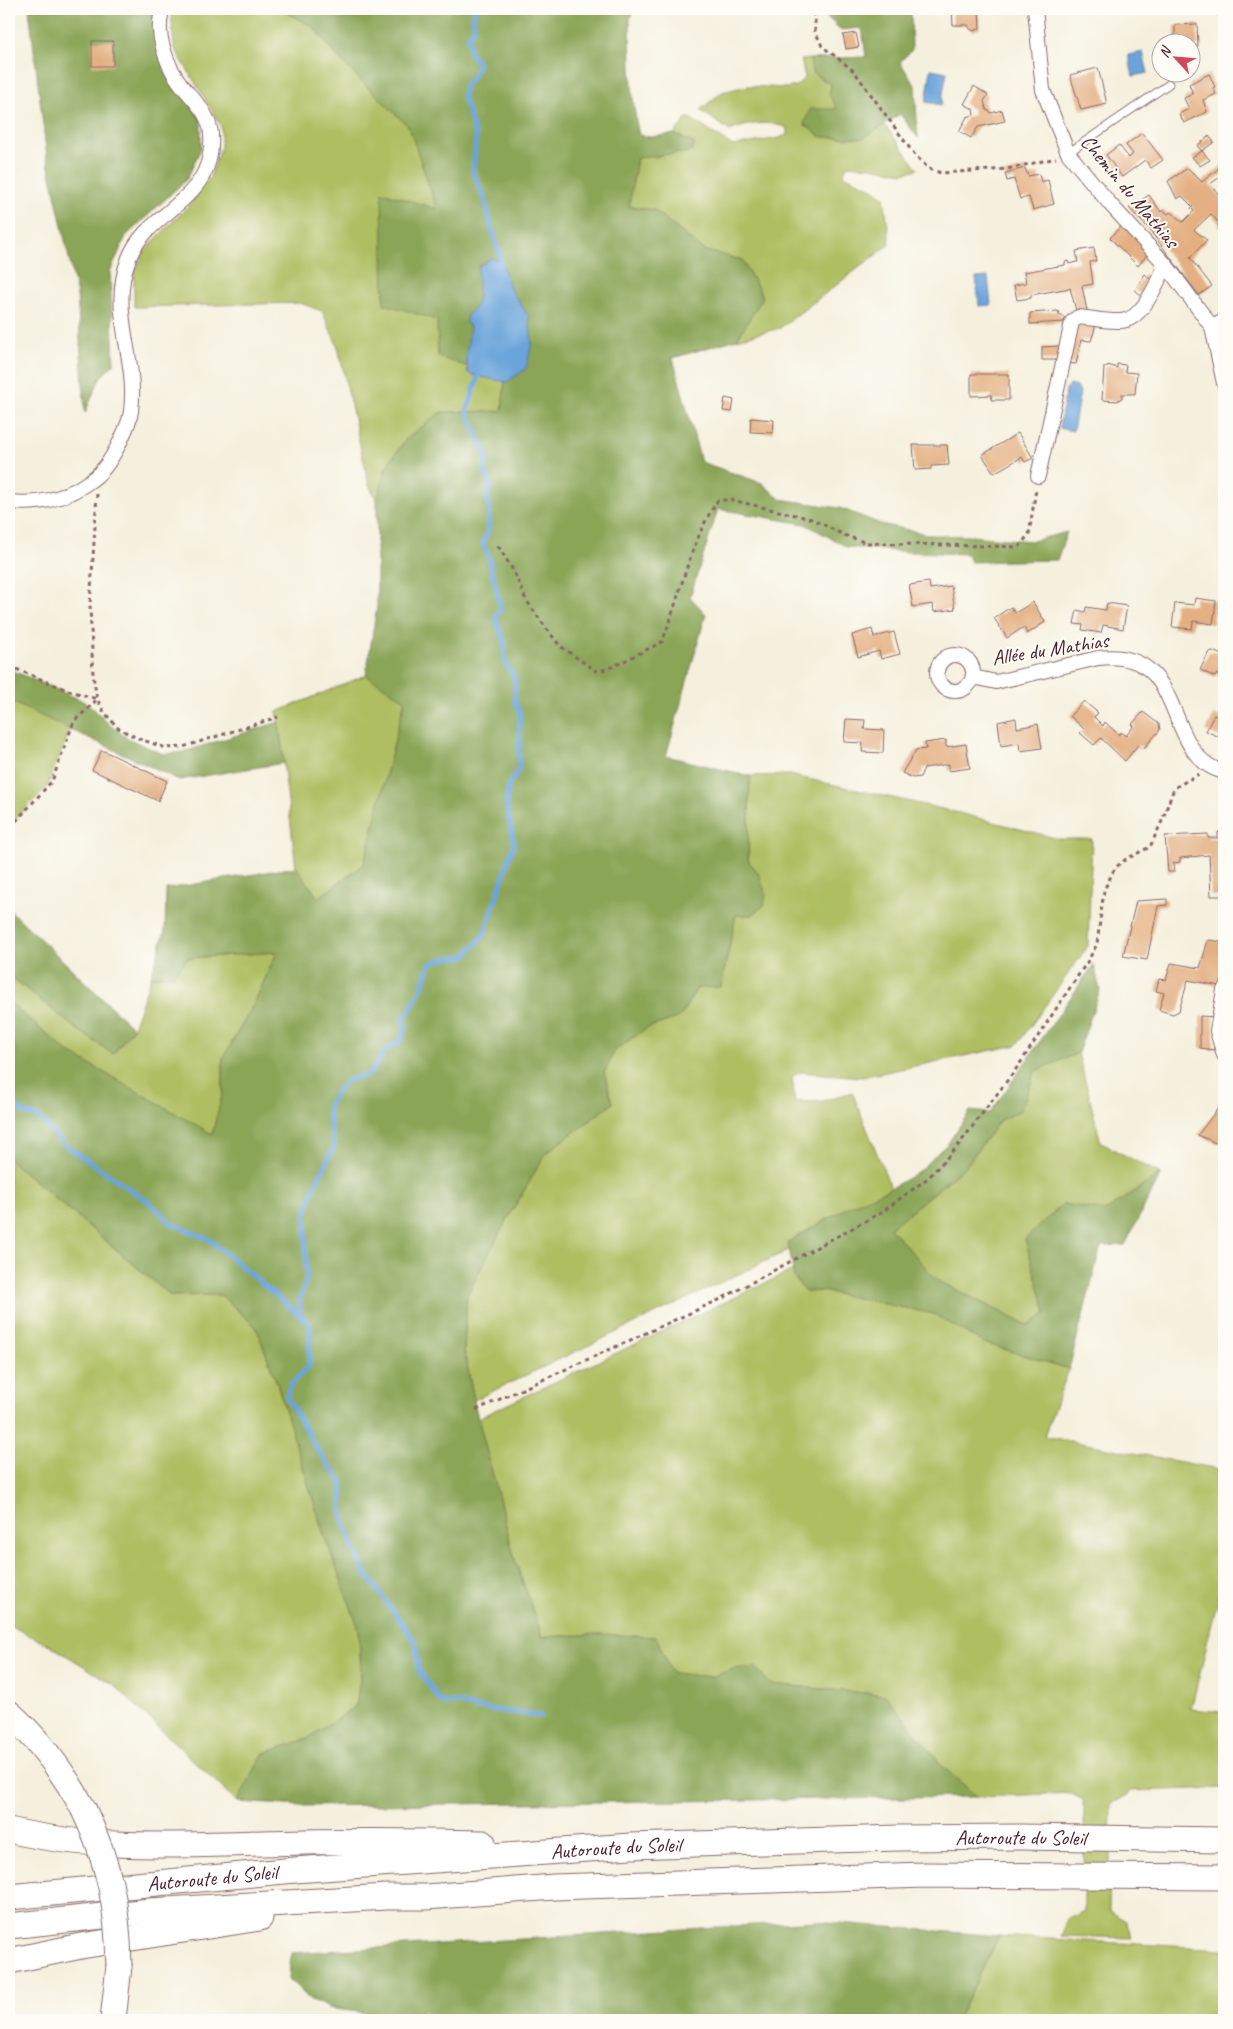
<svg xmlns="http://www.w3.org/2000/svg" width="1233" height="2029" viewBox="0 0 1233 2029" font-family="Caveat,sans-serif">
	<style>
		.green { fill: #aebe60; stroke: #7c6e46 }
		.forest { fill: #8aa556; stroke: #6a6240 }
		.water { fill: #6ba4da; stroke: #5a6282 }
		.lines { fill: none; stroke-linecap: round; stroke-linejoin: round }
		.stream { stroke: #6ba4da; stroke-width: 5 }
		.building { fill: #e4b083 }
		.lane-casing { stroke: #866869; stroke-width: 9 }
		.street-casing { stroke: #866869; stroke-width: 16 }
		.highway-casing { stroke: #866869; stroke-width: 27 }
		.path { stroke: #866869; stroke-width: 3; stroke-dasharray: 4 4; stroke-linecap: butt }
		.lane { stroke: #fff; stroke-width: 7 }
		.street { stroke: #fff; stroke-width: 14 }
		.highway { stroke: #fff; stroke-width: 25 }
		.highway-bridge-casing { stroke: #866869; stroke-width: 27; stroke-linecap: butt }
		.highway-bridge { stroke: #fff; stroke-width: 25 }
		.labels { text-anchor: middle; stroke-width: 4; stroke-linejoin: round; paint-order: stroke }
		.street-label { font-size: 21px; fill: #4a1f2b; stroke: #fdfcf7 }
	</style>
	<rect width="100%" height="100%" fill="#fdfcf7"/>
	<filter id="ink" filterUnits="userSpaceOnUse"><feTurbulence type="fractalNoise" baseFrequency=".02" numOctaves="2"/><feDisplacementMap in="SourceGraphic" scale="10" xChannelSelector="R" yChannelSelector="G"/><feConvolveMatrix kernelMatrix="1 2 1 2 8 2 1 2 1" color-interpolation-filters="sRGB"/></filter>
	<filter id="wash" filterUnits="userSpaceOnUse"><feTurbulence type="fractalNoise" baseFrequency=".0096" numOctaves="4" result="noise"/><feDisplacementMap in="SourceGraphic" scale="20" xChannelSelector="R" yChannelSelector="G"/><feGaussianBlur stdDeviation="1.12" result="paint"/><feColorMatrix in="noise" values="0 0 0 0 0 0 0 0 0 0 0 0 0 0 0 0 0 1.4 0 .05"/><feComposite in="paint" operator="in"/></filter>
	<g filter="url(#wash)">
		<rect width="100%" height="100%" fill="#f5f0dd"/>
		<g class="green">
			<path d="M171,9H280L312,26L342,62L409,127L438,210L382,192L437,320L505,379L502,412H441L405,440L386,467L377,501L369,485L338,347L322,311L300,303L134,307V273L145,250L191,203L210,177L221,147V126L174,47Z"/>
			<path d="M810,59L812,72L821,79L831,84L864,138L884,124L918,169L903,173L872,167L847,165L843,175L868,186L884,197L890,244L780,328L737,339L763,297L742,260L703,250L654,210L629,206L637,157H656L695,144L674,134L688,117L733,146L779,138L787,135V128C769,120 748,123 730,131L700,110L722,92L747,86L785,88L796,86L805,77L801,60Z"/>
			<path d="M366,675L405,699L364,864L318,898L296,867L277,712Z"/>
			<path d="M9,701L71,728L47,787L9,825Z"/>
			<path d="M790,775L951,811L1059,839H1092L1088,946L1017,1045L862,1077L800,1072L792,1076L795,1102L823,1101L852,1092L891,1188L848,1207L788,1242L789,1250L474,1400L464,1350L467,1295L500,1232L546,1153L613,1103L604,1073L615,1050L647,1028L680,1017L697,988L721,986L736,915H752L764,905L759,875L748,860L750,776Z"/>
			<path d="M277,952L254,1004L223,1058V1092L212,1135L68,1052L9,1002V975L74,1027L113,1054L133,1028L151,977L173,975L188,958Z"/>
			<path d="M1078,1053L1101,1143L1161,1174L1105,1211L1063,1204L1046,1313L1029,1326L938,1281L890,1228L966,1166L1000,1120L1021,1110L1034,1071Z"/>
			<path d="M9,1159L171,1296L221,1295L256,1327L277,1383L323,1532L359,1629L361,1674L356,1706L307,1739L264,1753L237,1802L113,1684L51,1646L9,1625Z"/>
			<path d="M793,1270L794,1277L805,1292L823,1291L934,1314L984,1343L1069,1369L1044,1436L1224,1470V1574L1191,1709L1224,1712V1788L1130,1791L1129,1794L1111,1804L1109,1911L1126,1921L1132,1938L1061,1936L1068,1919L1084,1911V1801L1071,1793L977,1797L942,1766L885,1695L770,1684L733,1669L711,1677L672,1673L602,1634L542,1637L515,1560L478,1418Z"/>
			<path d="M999,1936L1224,1949V2020H957Z"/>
		</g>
		<g class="forest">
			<path d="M29,9H155L153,20L164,70L201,115V148L187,179L126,236L110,272L114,364L100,378L85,413L77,295L47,158Z"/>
			<path d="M280,9H634L630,19C631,58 630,97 639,135L651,137L674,134L695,144L691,152L637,158L629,206L654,210L703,250L742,260L763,297L737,339L673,358L701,462L762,483L780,499L840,508L881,524L931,535L971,536L1032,541L1067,532L1057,560L971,562L967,554L908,552L847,547L805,524L718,509L690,597L706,614L666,756L750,776L748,860L759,875L766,894L764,905L752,915H736L721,987L697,988L680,1017L647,1028L615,1050L604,1073L613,1103L546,1153L500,1232L467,1295L464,1350L476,1410L515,1560L542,1637L602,1634L656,1637L672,1673L711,1677L733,1669L756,1667L770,1684L885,1695L942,1766L977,1797L301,1806L237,1802L264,1753L307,1739L356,1706L361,1674L359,1629L323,1532L277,1383L256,1327L221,1295L171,1296L9,1159V1002L68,1052L212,1134L223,1092V1058L254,1004L277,952L188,958L174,975L151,977L165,930L166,889L296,867L318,898L364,864L405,700L366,675L377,606V501L386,467L405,440L441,412L502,411L505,379L438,357L437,320L384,304L382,192L437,209L409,127L342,62L312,26Z"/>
			<path d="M818,9H911L912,50L900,62L915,85L918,138L900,114L864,138L821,137L804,124L810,109H837L829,94L831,84L812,72L810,59L866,57L862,28L841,30Z"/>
			<path d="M9,669L79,699L91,706L110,725L127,738L163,754L183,752L279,722L284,763L179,780L9,701Z"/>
			<path d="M9,909L133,1028L113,1054L74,1027L9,975Z"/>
			<path d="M1094,964L1100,990L1078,1053L1035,1071L1021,1110L1000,1120L966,1166L890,1228L938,1281L1029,1326L1046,1313L1025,1239L1063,1204L1105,1211L1161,1174L1125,1245L1101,1246L1069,1369L984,1343L934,1314L823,1291L805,1292L794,1277L788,1242L848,1207L891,1188L917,1173L948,1143L970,1111L990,1113Z"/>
			<path d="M816,1921L999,1936L957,2020H437L424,2011L380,2015L329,2008L309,1999L289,1979L291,1953Z"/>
		</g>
		<g class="water">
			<path d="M1143,52L1148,73L1133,76L1128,55Z"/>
			<path d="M931,69L947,72L941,105L926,102Z"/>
			<path d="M491,258L501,260L510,288L529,317L532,343L526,369L507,382L479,377L468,373L466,357L470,326L466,323L467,315C486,301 474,286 479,266Z"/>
			<path d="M988,277L991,305L979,306L976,278Z"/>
			<path d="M1070,385L1076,387L1080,392L1073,431L1059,428L1066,389Z"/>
		</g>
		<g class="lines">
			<g class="stream">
				<path d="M475,9L473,18L474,28L468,38L470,53L478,63L474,75L466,83L463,96L476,137L473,172L485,199L491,226L501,260V265"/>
				<path d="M9,1098L23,1113L37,1116L65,1145L149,1202L172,1224L210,1240L310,1324L309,1366L290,1385L287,1397L318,1451L342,1482V1514L354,1551L366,1574L416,1643L418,1669L438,1698L444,1703H459L471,1707L541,1716"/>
				<path d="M301,1314L299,1303L306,1280V1214L314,1188L334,1147L328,1108L338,1089L348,1080L370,1074L385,1051L401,1040L406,1026L403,1019C405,1014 410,1013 412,1007C416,998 420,991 424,982C427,976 427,970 430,964L442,959L465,956L484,935L514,844L506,802L509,784L519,769L520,713L515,703V679L505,662V643L496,620V615L501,610L489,558L483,545L488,529L490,510L487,497L490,485L485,470L487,457L467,411L480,371"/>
			</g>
		</g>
		<g id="blocks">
			<g class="building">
				<path d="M952,9H979L980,28L974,31L970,29L968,25H953Z"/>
				<path d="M1197,24L1198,46H1190V42H1175V25Z"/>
				<path d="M856,33L859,47L846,49L843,35Z"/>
				<rect x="92" y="41" width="21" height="25"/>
				<path d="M1098,68L1107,104L1081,110L1070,75Z"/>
				<path d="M1209,74L1215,87L1213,88L1216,94L1203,100L1207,112L1184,123L1179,114L1189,109L1184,98L1193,94L1189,84Z"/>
				<path d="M974,86L988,95L984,101L987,111H990L991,113L1002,110L1005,121L978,127L971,138L959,131L967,117L974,115L973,109L964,104Z"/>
				<path d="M1142,133L1163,160L1151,168L1145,160L1122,177L1106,155L1119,145L1129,158L1133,154L1126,145Z"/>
				<path d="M1209,136L1214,142L1202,151L1197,146Z"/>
				<path d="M1202,151L1210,160L1200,166L1192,157Z"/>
				<path d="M1224,164V176L1223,175L1210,184L1224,201V233L1218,225L1220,224L1211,214L1194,230L1207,240L1190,258L1212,286L1199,295L1149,229L1129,208L1149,195L1161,212L1163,210L1168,214L1170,212L1183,222L1194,211L1191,208L1193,207L1182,196L1177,199L1168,181L1188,168L1202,182Z"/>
				<path d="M1025,168L1028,176L1039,174L1041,182L1048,180L1054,204L1033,210L1029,197L1020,199L1014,179L1007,181L1005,173Z"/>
				<path d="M1123,224L1150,251L1138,266L1110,238Z"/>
				<path d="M1094,248L1096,261L1090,262L1093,284L1082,286L1087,311L1077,314L1070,288L1031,295V298L1017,300L1014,285L1026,283L1024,272L1065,265V262L1068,261L1069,264L1076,262H1078L1076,251Z"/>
				<path d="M1145,274L1154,283L1144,298L1135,290Z"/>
				<path d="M1058,311L1059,314L1065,318L1064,322L1030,324V313Z"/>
				<path d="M1097,322L1091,341L1081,340L1076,364L1066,363L1074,325Z"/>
				<path d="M1059,346V360H1042V347Z"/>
				<path d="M1117,364L1126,365L1125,372L1137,373L1135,394H1122V398L1117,401L1102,400L1104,367H1107L1108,365L1117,368Z"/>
				<path d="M971,374H1009V400H991L992,395L971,396Z"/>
				<path d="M725,398L734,400L732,412L723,411Z"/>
				<path d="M751,418L774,420L773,433L750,432Z"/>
				<path d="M1018,433L1033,458L1025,462L1022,457L994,473L982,455Z"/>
				<path d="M913,445H947L949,465L931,466V469L915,470Z"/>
				<path d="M929,582L930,589L951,586L955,609L934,612L933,604L913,607L909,585Z"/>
				<path d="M1195,598L1216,601L1213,624L1193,621L1192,629L1172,627L1175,603L1194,605Z"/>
				<path d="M1033,602L1045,622L1027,634L1024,627L1007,638L994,618L1011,607L1015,613Z"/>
				<path d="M1107,603L1127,606L1123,629L1103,625L1101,633L1082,630L1083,625L1074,624L1077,610L1085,612L1086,607L1106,610Z"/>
				<path d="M872,629L874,637L894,632L900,654L881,659L879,651L858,657L852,635Z"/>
				<path d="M1213,651L1224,656V678L1217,674L1215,677L1200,670L1209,652Z"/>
				<path d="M1084,701L1098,713L1094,717L1103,726L1105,722L1119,735L1121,732L1126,736L1134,726L1132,724L1143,712L1159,724L1160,730L1143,749L1138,745L1125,761L1101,738L1094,745L1080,733L1084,729L1070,716Z"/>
				<path d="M1224,706V739L1206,731L1214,715L1219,717Z"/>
				<path d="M1016,718L1017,728L1038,724L1042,748L1020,751L1019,743L1001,746L998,722Z"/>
				<path d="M846,719L865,720L864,729L884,730L883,753L862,752L863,743L844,742Z"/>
				<path d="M946,740V747L966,744L970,768L949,771V764L924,768L920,777L913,778L902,773L916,750L926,749L925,743Z"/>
				<path d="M102,750L167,781L158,801L92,770Z"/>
				<path d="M1218,832H1224V896H1211L1209,855L1180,858V862L1173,863L1174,872H1168L1165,836L1208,834V838H1218Z"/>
				<path d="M1167,899V905L1158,906L1147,960L1123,956L1136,901Z"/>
				<path d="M1208,940L1224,942V974L1220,986L1188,980L1179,1011L1173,1014L1159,1010L1164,993L1156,991L1159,979L1166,980L1171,963L1200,968Z"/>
				<path d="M1200,1016L1214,1017V1050L1200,1048Z"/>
				<path d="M1224,1100V1135L1218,1144L1198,1135Z"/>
			</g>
		</g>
	</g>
	<g filter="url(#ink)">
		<use href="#blocks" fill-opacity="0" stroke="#866869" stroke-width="1"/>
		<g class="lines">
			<g class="lane-casing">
				<path id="lane" d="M1068,153L1169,84"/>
			</g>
			<g class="street-casing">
				<g id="street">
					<path d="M1035,9L1043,90L1068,153L1110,204L1166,265L1212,327L1224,383"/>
					<path d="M1212,327L1224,321"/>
					<path d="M1038,476L1072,322L1078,317C1092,318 1107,322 1121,321C1143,320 1157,282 1166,265"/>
					<path d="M9,502C38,505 63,500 87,483C102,474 110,461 118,446C123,435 130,423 131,411C138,356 108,312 129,258C148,209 216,202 211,134C209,109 188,97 176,77C168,65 161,46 160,31C159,24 161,16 162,9"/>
					<circle cx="955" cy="673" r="18"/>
					<path d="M973,677L996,682L1098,658C1191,647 1160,756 1224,772"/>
					<path d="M1224,990L1217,1031L1224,1055"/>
				</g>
			</g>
			<g class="highway-casing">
				<g id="highway">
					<path d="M9,1713C40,1740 63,1772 83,1808"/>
					<path d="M9,1830C91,1850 178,1845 262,1843C336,1841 409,1841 483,1843"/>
					<path id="s1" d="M9,1897L295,1870L630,1846L899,1838L1020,1837L1224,1840"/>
					<path d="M9,1926L150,1911L386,1897H426L554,1887L925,1875L1224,1877"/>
					<path d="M9,1961L81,1946L260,1918"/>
					<path d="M113,2020L119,1966"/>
				</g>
			</g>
			<g class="path">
				<path d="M805,9L815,16V31L822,46L854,71L914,154L929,169L941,173L1007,169L1056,158"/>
				<path d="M97,494L90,605L93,675L97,699L104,712L118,728L137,738L166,748L183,747L278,717"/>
				<path d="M498,546L513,570L526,600L546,628L560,646L596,671L608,669L662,642C681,595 689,543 718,500H732L812,519L844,535L867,543L1019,547L1029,534L1036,489"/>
				<path d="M9,666L67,690L97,699L91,706L74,721L52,781L9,829"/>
				<path d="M476,1410L721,1299L882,1212L928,1178L957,1147L1019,1065L1089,959L1097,944L1104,890L1115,868L1126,859L1150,847L1162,821L1174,788L1199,774"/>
			</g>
			<use href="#lane" class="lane"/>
			<use href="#street" class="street"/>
			<use href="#highway" class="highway"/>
			<g class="highway-bridge-casing">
				<path id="highway-bridge" d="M83,1808C109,1863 118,1905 119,1966"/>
			</g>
			<use href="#highway-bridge" class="highway-bridge"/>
		</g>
	</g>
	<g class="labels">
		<g class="street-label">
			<text transform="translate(1130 191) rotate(50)" y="7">Chemin du Mathias</text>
			<text transform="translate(1050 649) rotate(-9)" y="7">Allée du Mathias</text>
			<text dy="7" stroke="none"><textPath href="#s1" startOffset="1014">Autoroute du Soleil</textPath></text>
			<text dy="7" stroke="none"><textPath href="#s1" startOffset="609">Autoroute du Soleil</textPath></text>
			<text dy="7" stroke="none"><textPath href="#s1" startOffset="204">Autoroute du Soleil</textPath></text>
		</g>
	</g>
	<rect width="1233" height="2029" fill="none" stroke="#fdfcf7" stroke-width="30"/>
	<g transform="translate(1176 58) rotate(296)"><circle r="24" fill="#fdfcf7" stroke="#b5a4a5"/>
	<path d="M0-4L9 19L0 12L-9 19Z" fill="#d1495b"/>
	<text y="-8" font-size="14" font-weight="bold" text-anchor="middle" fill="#4a1f2b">N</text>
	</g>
</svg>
